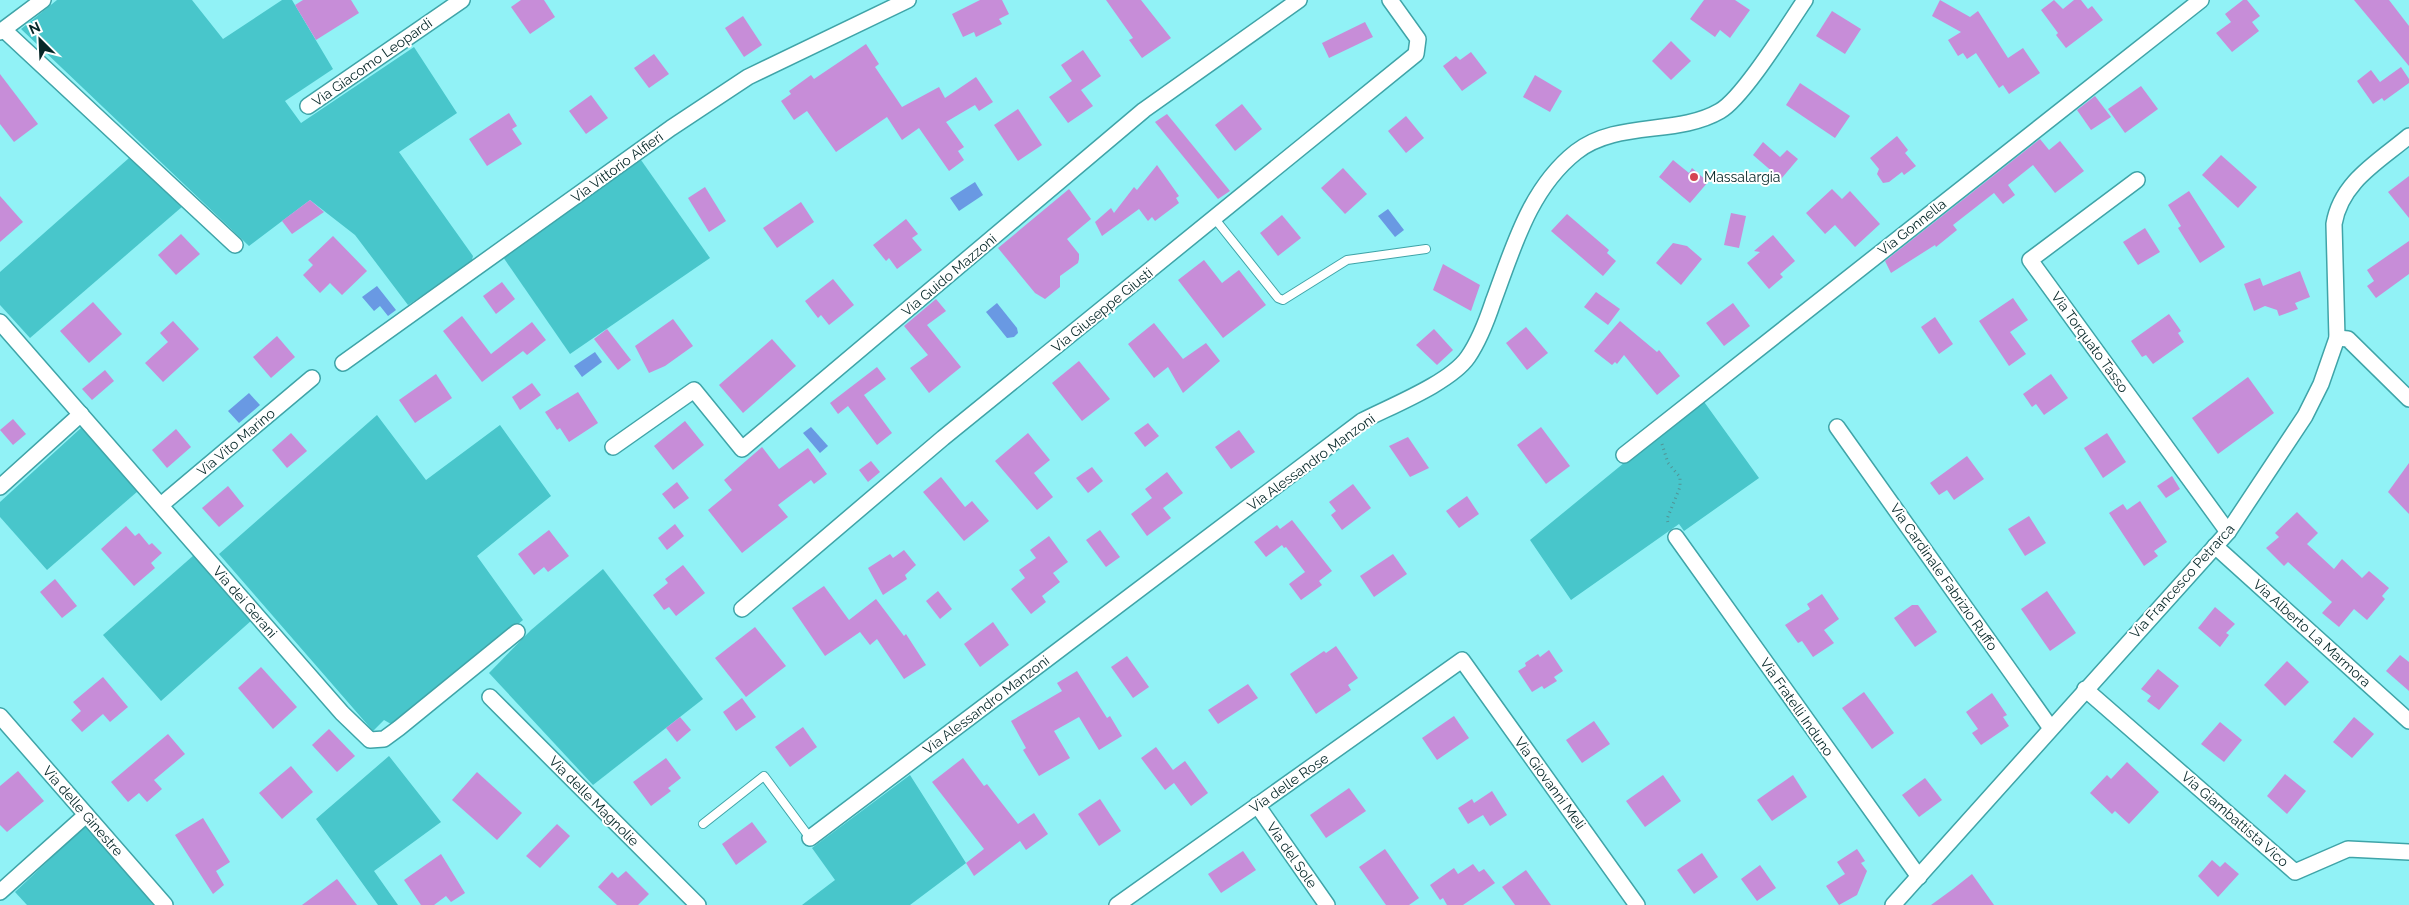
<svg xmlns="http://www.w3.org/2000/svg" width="2409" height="905" viewBox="0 0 2409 905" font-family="Raleway,sans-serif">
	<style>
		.green { fill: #48c6cb }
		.water { fill: #6999e3 }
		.building { fill: #c78dd8 }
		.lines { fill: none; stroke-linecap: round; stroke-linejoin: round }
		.lane-casing { stroke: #3fa4a8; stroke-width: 10 }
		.street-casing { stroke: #3fa4a8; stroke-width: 18 }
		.path { stroke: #519597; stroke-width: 3; stroke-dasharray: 1 4; stroke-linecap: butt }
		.lane { stroke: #fff; stroke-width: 8 }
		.street { stroke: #fff; stroke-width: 15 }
		.poi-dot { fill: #d54453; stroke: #fff; stroke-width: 2 }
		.labels { text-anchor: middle; stroke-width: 4; stroke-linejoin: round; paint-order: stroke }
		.street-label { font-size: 14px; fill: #062728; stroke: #fff }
		.poi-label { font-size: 14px; fill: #062728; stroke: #fff; text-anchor: start }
	</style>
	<rect width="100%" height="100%" fill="#91f2f6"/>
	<g class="green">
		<path d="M57,0H192L223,39L282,0H292L333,69L285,101L301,123L414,47L457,113L399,152L473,256L471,264L408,305L355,235L310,200L249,246L21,29Z"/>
		<path d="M129,158L183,206L30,338L0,305V272Z"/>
		<path d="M641,160L710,258L570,354L503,257Z"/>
		<path d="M1702,399L1759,478L1684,531L1679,524L1571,600L1530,540Z"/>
		<path d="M377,415L426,480L500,425L551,496L477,556L523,620L408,714L391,724L384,720L373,731L219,554Z"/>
		<path d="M82,427L138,491L47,570L0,517V502Z"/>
		<path d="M194,555L252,620L161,701L103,635Z"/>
		<path d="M603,569L703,699L593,785L489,673L531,630Z"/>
		<path d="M389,756L441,822L374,871L398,905H378L316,819Z"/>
		<path d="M910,775L966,863L910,905H802L835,880L812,848Z"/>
		<path d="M86,825L155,905H27L15,892Z"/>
	</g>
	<g class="water">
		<path d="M975,182L983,195L959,211L950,198Z"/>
		<path d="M1388,209L1404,230L1395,237L1378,216Z"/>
		<path d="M377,286L396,310L388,316L380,306L374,311L362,297Z"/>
		<path d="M997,303L1017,328L1018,333L1014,337L1007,338L986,312Z"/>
		<path d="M595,352L602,362L582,377L574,366Z"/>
		<path d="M249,393L260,405L239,423L228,411Z"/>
		<path d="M811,427L828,446L820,453L803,433Z"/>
	</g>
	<g class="building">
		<path d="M303,0H351L359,13L316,40L295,5Z"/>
		<path d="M521,0H544L555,17L530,34L511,7Z"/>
		<path d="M980,0H1002L1009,14L999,19L1002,24L976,37L974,32L963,37L952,14Z"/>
		<path d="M1106,0H1141L1171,38L1142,58L1129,40L1133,38Z"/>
		<path d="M1704,0H1735L1750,10L1730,38L1720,30L1715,37L1690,19Z"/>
		<path d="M1940,0L1970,17L1978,11L2008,58L2023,48L2040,73L2009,94L2003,85L1999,88L1976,53L1967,59L1963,53L1958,56L1948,40L1961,32L1932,16Z"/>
		<path d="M2054,0L2063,9L2074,0H2081L2088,9L2092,6L2103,20L2066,48L2056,35L2058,33L2041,10Z"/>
		<path d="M2243,0H2247L2260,16L2252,22L2259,31L2232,52L2216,33L2231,22L2225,14Z"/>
		<path d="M2354,0H2389L2409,26V66Z"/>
		<path d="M1832,11L1861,29L1845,54L1816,36Z"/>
		<path d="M743,16L762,45L744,57L725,28Z"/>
		<path d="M1365,22L1373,37L1329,58L1322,43Z"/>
		<path d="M1671,41L1691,61L1671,80L1652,61Z"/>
		<path d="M866,44L879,64L875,67L902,107L939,87L945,98L976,77L993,102L979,111L975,105L946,122L964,147L958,151L964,160L949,171L919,128L902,140L887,117L836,152L807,111L794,120L781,101L791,94L789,91L811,75L814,79Z"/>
		<path d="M1083,50L1101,76L1081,90L1093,106L1068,123L1049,97L1072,81L1061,65Z"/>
		<path d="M1471,52L1487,73L1462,91L1443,66L1456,56L1460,60Z"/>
		<path d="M654,54L669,74L649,88L634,68Z"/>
		<path d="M2401,67L2409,79V83L2384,101L2382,98L2373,104L2357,81L2371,70L2380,82Z"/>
		<path d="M0,74L38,124L14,142L0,124Z"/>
		<path d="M1535,75L1562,91L1550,112L1523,97Z"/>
		<path d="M1800,83L1850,116L1835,138L1786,105Z"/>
		<path d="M2141,86L2158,109L2125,133L2108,109Z"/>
		<path d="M591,95L608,118L586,134L569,111Z"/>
		<path d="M2095,96L2111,117L2091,130L2077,110Z"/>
		<path d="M1242,104L1262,129L1235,151L1215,125Z"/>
		<path d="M1018,109L1042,145L1018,161L994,125Z"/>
		<path d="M509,113L517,126L512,129L522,144L487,166L469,139Z"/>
		<path d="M1167,114L1230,191L1218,199L1155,122Z"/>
		<path d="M1406,116L1424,138L1406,153L1388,131Z"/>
		<path d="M1897,136L1908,150L1905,153L1916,166L1904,175L1902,172L1889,182L1883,183L1877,174L1879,169L1870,158Z"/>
		<path d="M2040,139L2049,150L2060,141L2084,171L2055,193L2033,165L2008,185L2015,195L2003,204L1994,193L1953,225L1957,230L1936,247L1935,245L1891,273L1885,261Z"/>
		<path d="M1763,142L1780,157L1787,150L1798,159L1781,179L1753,155Z"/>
		<path d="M2221,155L2257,187L2238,208L2202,175Z"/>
		<path d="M1673,160L1689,173L1692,168L1708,182L1690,203L1659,177Z"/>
		<path d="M1157,165L1179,196L1176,198L1179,203L1155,221L1152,217L1148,221L1139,209L1102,236L1095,222L1111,208L1114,213L1134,187L1137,190Z"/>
		<path d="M1343,168L1367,194L1345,214L1321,188Z"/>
		<path d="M2409,176V218L2388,192Z"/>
		<path d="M705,187L726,221L709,232L688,198Z"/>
		<path d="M1069,189L1091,219L1067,239L1079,254V259L1078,263L1060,276V287L1045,299L1035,293L998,248Z"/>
		<path d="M1832,189L1842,199L1850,191L1880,224L1855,247L1835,225L1825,234L1806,213Z"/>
		<path d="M2189,191L2225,247L2200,263L2178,228L2181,226L2168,205Z"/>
		<path d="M0,196L23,222L0,242Z"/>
		<path d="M310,200L324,212L292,234L282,221Z"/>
		<path d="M801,202L814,222L777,248L763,228Z"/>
		<path d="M1731,213L1746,216L1739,248L1724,245Z"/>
		<path d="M1567,214L1609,250L1607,253L1616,261L1603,276L1551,231Z"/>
		<path d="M1282,215L1301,238L1278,256L1260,233Z"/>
		<path d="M906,219L918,234L912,238L922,250L897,269L889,258L886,261L873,245Z"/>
		<path d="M2145,228L2160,252L2138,265L2123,242Z"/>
		<path d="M181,234L200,254L176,275L158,255Z"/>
		<path d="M1773,235L1795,261L1780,274L1783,277L1769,289L1747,263L1760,252L1754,251Z"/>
		<path d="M333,236L367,271L342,295L330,283L320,293L303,275L313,265L308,260Z"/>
		<path d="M2409,241V274L2376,298L2367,286L2374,281L2367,270Z"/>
		<path d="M1673,243L1687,246L1702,259L1681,285L1656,263Z"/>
		<path d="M1204,260L1222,283L1239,270L1266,305L1223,338L1178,280Z"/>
		<path d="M1443,264L1480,285L1471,311L1433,290Z"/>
		<path d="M2300,271L2310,297L2295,303L2298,309L2279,316L2277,310L2265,306L2254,311L2244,284L2260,278L2263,286Z"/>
		<path d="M833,279L854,305L829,325L821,315L818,318L805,301Z"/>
		<path d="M502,282L515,299L496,314L483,296Z"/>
		<path d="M1596,292L1620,309L1608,325L1584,307Z"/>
		<path d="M2013,298L2028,320L2010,332L2026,354L2009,366L1979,321Z"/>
		<path d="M936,299L946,311L927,325L961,367L929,393L910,368L928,355L904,326Z"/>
		<path d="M93,302L122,334L89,363L60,331Z"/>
		<path d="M1733,303L1750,326L1724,346L1706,323Z"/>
		<path d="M2169,314L2181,331L2178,333L2184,342L2153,364L2146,355L2142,357L2131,341Z"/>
		<path d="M462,316L491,354L532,322L546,340L527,355L523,351L482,382L443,331Z"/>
		<path d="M1935,317L1953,344L1939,354L1921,327Z"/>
		<path d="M673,319L693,346L665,366L649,373L635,346Z"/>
		<path d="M173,321L199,349L163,382L145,363L168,342L160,333Z"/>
		<path d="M1620,321L1657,352L1659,350L1680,376L1657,395L1624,355L1617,364L1615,362L1612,365L1594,351Z"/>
		<path d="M1154,323L1183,359L1206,343L1220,361L1183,393L1168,367L1154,378L1128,344Z"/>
		<path d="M1526,327L1548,353L1527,370L1506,343Z"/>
		<path d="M607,329L631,360L618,370L594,339Z"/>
		<path d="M1434,329L1453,350L1437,365L1416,345Z"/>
		<path d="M277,336L295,357L271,378L253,357Z"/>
		<path d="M772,339L796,366L743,413L719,385Z"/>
		<path d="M1079,361L1110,399L1082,421L1052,383Z"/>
		<path d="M877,367L886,379L864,395L892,433L877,445L848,406L838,414L830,403Z"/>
		<path d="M105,370L114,381L92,400L82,389Z"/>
		<path d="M436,374L452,398L415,423L399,400Z"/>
		<path d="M2051,374L2068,398L2044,415L2036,404L2032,407L2023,394Z"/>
		<path d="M2248,377L2274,413L2218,454L2192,418Z"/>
		<path d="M532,383L541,395L520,410L512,397Z"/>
		<path d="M578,392L598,423L569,442L560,428L557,430L545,412Z"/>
		<path d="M13,419L26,434L13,445L0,430Z"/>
		<path d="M685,421L704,445L673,470L654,446Z"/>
		<path d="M1148,423L1159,436L1145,447L1134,433Z"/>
		<path d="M1541,427L1570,466L1546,484L1517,445Z"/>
		<path d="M176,429L191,447L167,468L152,450Z"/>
		<path d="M1239,430L1255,452L1231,469L1215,447Z"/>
		<path d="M291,433L307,451L287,468L272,450Z"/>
		<path d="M1028,433L1050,460L1034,473L1053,497L1037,510L995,461Z"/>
		<path d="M2107,433L2126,462L2103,478L2084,448Z"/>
		<path d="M1408,437L1429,468L1410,477L1389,446Z"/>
		<path d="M762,447L779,469L808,448L827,474L814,484L811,480L778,505L788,517L742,553L708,510L732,490L724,480Z"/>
		<path d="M1967,456L1984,479L1954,500L1947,490L1939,495L1930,483Z"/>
		<path d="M871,461L880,472L868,482L859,470Z"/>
		<path d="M2409,463V514L2388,492Z"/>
		<path d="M1092,467L1103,481L1088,493L1076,478Z"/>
		<path d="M1167,472L1183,493L1163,508L1171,518L1147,536L1131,514L1152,498L1145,489Z"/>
		<path d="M2172,476L2180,489L2166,498L2157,486Z"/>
		<path d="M941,477L965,507L972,501L989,521L964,541L923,492Z"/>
		<path d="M677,482L689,498L674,509L662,494Z"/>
		<path d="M1353,484L1371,508L1342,530L1331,515L1336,511L1329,502Z"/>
		<path d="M228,486L244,506L219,527L202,508Z"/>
		<path d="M1467,496L1479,514L1459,528L1446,511Z"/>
		<path d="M2140,501L2167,542L2154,551L2158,556L2144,566L2109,513L2123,504L2127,510Z"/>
		<path d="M2297,512L2318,533L2307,544L2334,569L2342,559L2362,578L2369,571L2389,588L2382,596L2385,599L2367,620L2354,609L2339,627L2322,613L2332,602L2288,562L2284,566L2266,548L2279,537L2275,533Z"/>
		<path d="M2029,516L2046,543L2025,556L2008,529Z"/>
		<path d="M1292,520L1332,571L1319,581L1322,585L1301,600L1289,584L1305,572L1286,547L1284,548L1282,545L1266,557L1254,542L1277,525L1280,529Z"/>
		<path d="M675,524L684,536L667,550L658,538Z"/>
		<path d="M126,526L135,536L139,533L149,545L152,543L162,553L151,563L155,568L134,586L101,549Z"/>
		<path d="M549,530L569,556L548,572L544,567L534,575L518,554Z"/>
		<path d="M1100,530L1120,557L1106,567L1086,540Z"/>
		<path d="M1049,536L1068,562L1053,573L1060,582L1042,596L1046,602L1031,614L1011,589L1025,578L1019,570L1036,558L1030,550Z"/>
		<path d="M904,550L916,565L905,575L907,579L883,595L868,568L890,554L893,558Z"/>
		<path d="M1393,554L1407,574L1374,597L1360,576Z"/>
		<path d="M683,565L705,593L676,616L669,607L664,610L653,595L668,583L665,579Z"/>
		<path d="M55,579L77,606L62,618L40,592Z"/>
		<path d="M824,586L849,620L876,599L904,636L906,634L926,665L904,679L877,639L870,645L860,632L825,656L792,608Z"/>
		<path d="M938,591L952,609L940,619L926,601Z"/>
		<path d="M2047,591L2076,633L2050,651L2021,609Z"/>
		<path d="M1822,594L1839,619L1824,630L1834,643L1813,657L1802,641L1798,643L1785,625L1810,609L1807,604Z"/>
		<path d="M1912,605H1918L1937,632L1915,647L1894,618Z"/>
		<path d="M2215,607L2235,624L2226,633L2229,635L2220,647L2198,628Z"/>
		<path d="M993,622L1009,645L980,667L964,644Z"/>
		<path d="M755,627L786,666L746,697L715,658Z"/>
		<path d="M1336,646L1358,678L1348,685L1351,690L1316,714L1290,674L1324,651L1326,653Z"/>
		<path d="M1549,650L1563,671L1554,677L1557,681L1544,689L1542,686L1532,692L1518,671L1526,666L1525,663L1538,654L1540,657Z"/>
		<path d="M2400,655L2409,662V691L2386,671Z"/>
		<path d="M1127,656L1149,687L1133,698L1111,667Z"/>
		<path d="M2287,661L2309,682L2285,706L2264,685Z"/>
		<path d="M261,667L297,707L273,729L238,688Z"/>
		<path d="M2158,669L2179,686L2159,710L2147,701L2151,696L2141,689Z"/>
		<path d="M1077,671L1107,718L1110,716L1122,736L1099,750L1079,717L1054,731L1070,758L1039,776L1023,750L1026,748L1011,721L1062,691L1057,683Z"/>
		<path d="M103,677L128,707L110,722L103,714L82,732L71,720L81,711L73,702Z"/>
		<path d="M1248,684L1258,698L1218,724L1208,710Z"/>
		<path d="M1864,692L1894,733L1872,749L1842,708Z"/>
		<path d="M1992,693L2007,715L2003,717L2009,726L1981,745L1972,733L1978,729L1966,712Z"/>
		<path d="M742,698L756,717L736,731L723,712Z"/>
		<path d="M1454,716L1469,738L1437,760L1422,738Z"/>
		<path d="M680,717L691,730L677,742L666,728Z"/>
		<path d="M2354,717L2374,734L2352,758L2333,742Z"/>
		<path d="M1594,721L1610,744L1582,763L1566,740Z"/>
		<path d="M2220,722L2242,740L2224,762L2201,744Z"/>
		<path d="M803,727L817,747L790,767L775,747Z"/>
		<path d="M329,729L355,756L337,772L312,745Z"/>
		<path d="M168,734L185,754L154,780L162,789L147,802L139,793L128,802L111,782Z"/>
		<path d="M1156,747L1173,770L1185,761L1208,793L1191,806L1174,783L1165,790L1141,758Z"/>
		<path d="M666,758L681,778L668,788L671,791L651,806L633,782Z"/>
		<path d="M963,758L984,786L987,784L1018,824L1034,813L1048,834L1026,850L1020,841L974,876L966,863L984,849L932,782Z"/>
		<path d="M2127,762L2159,792L2129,824L2115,811L2112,814L2090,793L2107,775L2111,779Z"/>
		<path d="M291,766L313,792L282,819L259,793Z"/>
		<path d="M18,771L44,801L7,832L0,825V786Z"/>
		<path d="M477,772L522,813L497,840L452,800Z"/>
		<path d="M2285,774L2306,791L2287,814L2267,796Z"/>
		<path d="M1663,775L1681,801L1645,827L1626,801Z"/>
		<path d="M1793,775L1807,797L1772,821L1757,800Z"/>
		<path d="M1925,778L1942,800L1919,817L1902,795Z"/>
		<path d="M1349,788L1366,811L1326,838L1310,815Z"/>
		<path d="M1492,791L1507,815L1490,826L1483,815L1468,824L1458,808L1472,799L1474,803Z"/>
		<path d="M1100,799L1121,831L1099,846L1078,814Z"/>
		<path d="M203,818L230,862L216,871L224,885L213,894L175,835Z"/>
		<path d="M752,822L767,842L736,865L722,844Z"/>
		<path d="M557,824L570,836L540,868L526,856Z"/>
		<path d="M1385,849L1419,898L1409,905H1386L1359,867Z"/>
		<path d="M1857,849L1865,861L1861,863L1867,871L1857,895L1839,905L1826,886L1845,874L1837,862Z"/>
		<path d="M1243,851L1256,870L1221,893L1208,874Z"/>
		<path d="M1702,853L1718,877L1694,894L1677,870Z"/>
		<path d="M441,854L465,893L451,902L446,896L434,905H421L404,880Z"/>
		<path d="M2212,860L2220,867L2225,862L2239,874L2218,897L2198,876Z"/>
		<path d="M1473,864L1479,872L1484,869L1495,883L1463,905H1447L1443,898L1440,900L1430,885L1454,868L1458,874Z"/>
		<path d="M1760,865L1776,888L1757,901L1741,879Z"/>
		<path d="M1526,870L1551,905H1515L1502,887Z"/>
		<path d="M626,871L649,894L638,905H617L598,887L612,872L618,878Z"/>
		<path d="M1972,874L1994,905H1931L1953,889Z"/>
		<path d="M337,879L357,905H302Z"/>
	</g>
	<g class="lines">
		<g class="lane-casing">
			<g id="lane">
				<path d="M1215,219L1278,298L1283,300L1347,260L1426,249"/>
				<path d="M703,824L764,776L810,838"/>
			</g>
		</g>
		<g class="street-casing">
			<g id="street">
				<path d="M4,30L235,245"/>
				<path d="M0,32L43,0"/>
				<path d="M308,106L462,0"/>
				<path d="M2137,180L2030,260L2228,532"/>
				<path d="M0,322L342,713L370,740L384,739L399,728L517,632"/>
				<path d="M2337,338L2348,339L2409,399"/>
				<path d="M343,363L671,128L748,77L908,0"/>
				<path d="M1837,427L2050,727"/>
				<path d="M613,447L694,390L742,449L1144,110L1299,0"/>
				<path d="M1624,455L2201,0"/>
				<path d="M0,487L81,414"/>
				<path d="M161,505L312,378"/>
				<path d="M1676,537L1919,877"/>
				<path d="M2215,546L2409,721"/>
				<path d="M742,609L943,438L1416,54L1418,39L1390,0"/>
				<path d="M2085,689L2295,872L2348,849L2409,852"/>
				<path d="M490,697L698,905"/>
				<path d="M0,716L165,905"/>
				<path d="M1257,805L1327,905"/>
				<path d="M810,838L1362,421C1391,406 1450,383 1468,357C1479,341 1487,320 1493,302C1513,249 1529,189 1576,152C1617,120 1677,136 1720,111C1743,98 1788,25 1805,0"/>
				<path d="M0,892L86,815"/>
				<path d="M1117,905L1462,660L1637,905"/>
				<path d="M1893,905L2228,532L2305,416L2321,384L2337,338L2334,224C2341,182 2378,162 2409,136"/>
			</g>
		</g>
		<path class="path" d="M1662,444L1668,463L1680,477V487L1667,519L1668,523"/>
		<use href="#lane" class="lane"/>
		<use href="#street" class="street"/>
	</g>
	<circle class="poi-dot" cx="1694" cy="177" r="5"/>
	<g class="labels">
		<g class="street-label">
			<text transform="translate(372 62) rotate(-35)" y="5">Via Giacomo Leopardi</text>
			<text transform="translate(617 167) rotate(-36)" y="5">Via Vittorio Alfieri</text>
			<text transform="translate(1912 227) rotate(-38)" y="5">Via Gonnella</text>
			<text transform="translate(949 275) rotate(-40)" y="5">Via Guido Mazzoni</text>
			<text transform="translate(1102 310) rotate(-39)" y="5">Via Giuseppe Giusti</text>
			<text transform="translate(2090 342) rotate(54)" y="5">Via Torquato Tasso</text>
			<text transform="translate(236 442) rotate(-40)" y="5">Via Vito Marino</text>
			<text transform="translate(1311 462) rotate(-36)" y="5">Via Alessandro Manzoni</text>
			<text transform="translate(1944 577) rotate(55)" y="5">Via Cardinale Fabrizio Ruffo</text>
			<text transform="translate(2182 581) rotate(-48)" y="5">Via Francesco Petrarca</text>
			<text transform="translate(245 602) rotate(49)" y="5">Via dei Gerani</text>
			<text transform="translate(2312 633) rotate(42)" y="5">Via Alberto La Marmora</text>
			<text transform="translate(986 705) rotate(-37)" y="5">Via Alessandro Manzoni</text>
			<text transform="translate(1797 707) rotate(55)" y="5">Via Fratelli Induno</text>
			<text transform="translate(1289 783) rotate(-35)" y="5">Via delle Rose</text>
			<text transform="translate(1550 783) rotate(54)" y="5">Via Giovanni Meli</text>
			<text transform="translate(594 801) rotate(45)" y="5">Via delle Magnolie</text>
			<text transform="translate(83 811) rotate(49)" y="5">Via delle Ginestre</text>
			<text transform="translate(2235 819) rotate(41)" y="5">Via Giambattista Vico</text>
			<text transform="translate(1292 855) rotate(55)" y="5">Via del Sole</text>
		</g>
		<g class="poi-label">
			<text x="1704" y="182">Massalargia</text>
		</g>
	</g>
	<g transform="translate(40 40) rotate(336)" stroke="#ffffff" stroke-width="4" paint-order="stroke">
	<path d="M0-4L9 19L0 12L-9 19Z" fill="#062728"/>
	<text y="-8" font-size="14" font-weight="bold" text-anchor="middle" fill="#062728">N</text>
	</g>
</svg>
